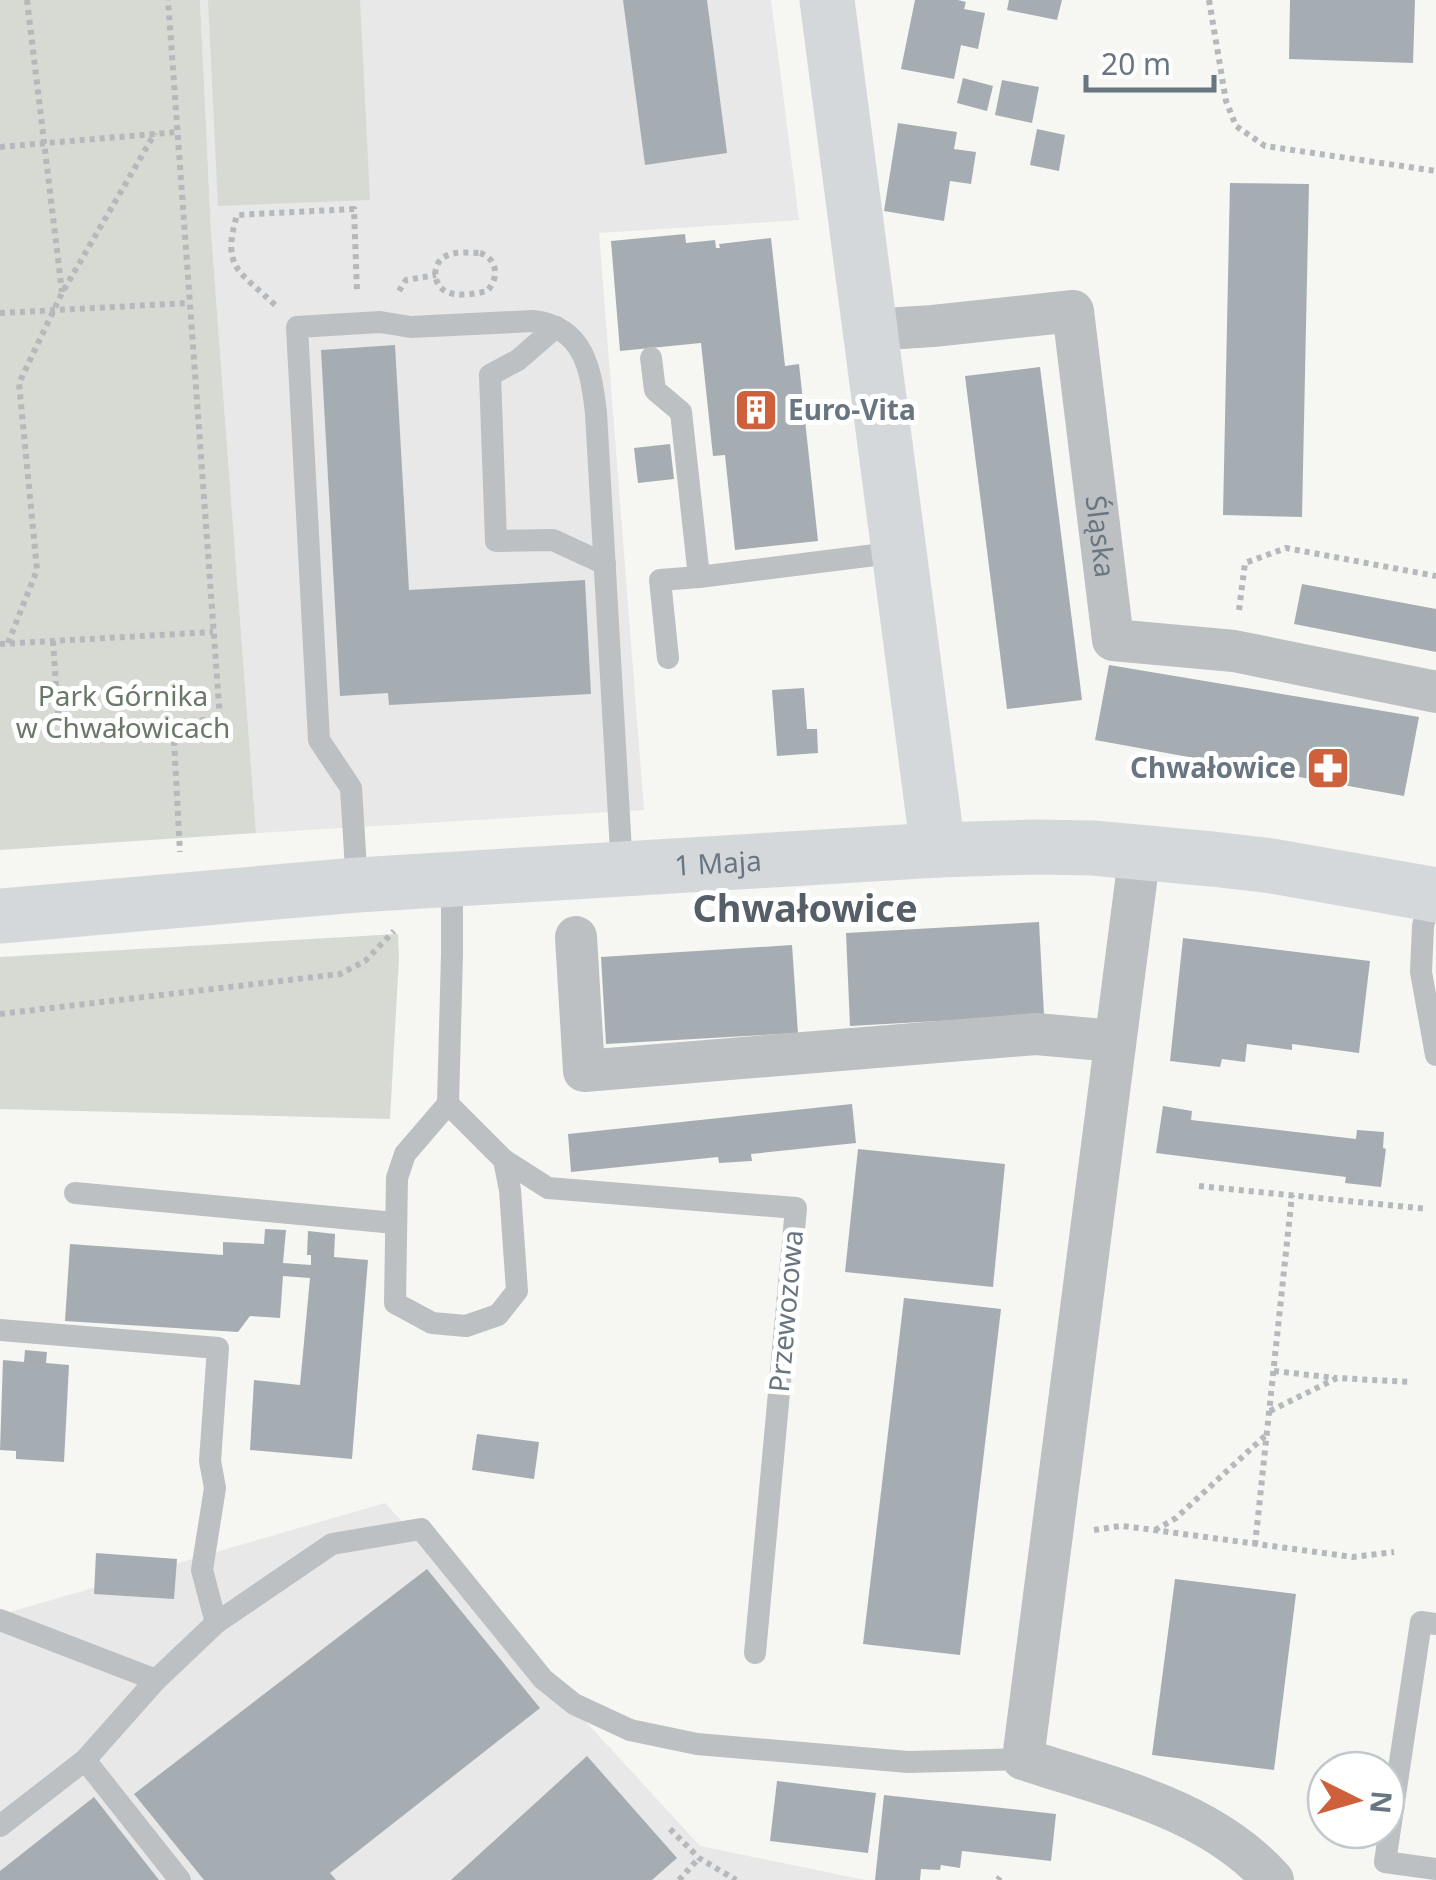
<svg xmlns="http://www.w3.org/2000/svg" width="1436" height="1880" viewBox="0 0 1436 1880" font-family="'Noto Sans',sans-serif">
	<style>
		.built { fill: #e7e8e7 }
		.green { fill: #d6dad3 }
		.building { fill: #a6adb2 }
		.lines { fill: none; stroke-linecap: round; stroke-linejoin: round }
		.path { stroke: #b6b9bc; stroke-width: 6; stroke-dasharray: 5 5; stroke-linecap: butt }
		.lane { stroke: #bcc0c3; stroke-width: 22 }
		.street { stroke: #bcc0c3; stroke-width: 42 }
		.secondary { stroke: #d5d8db; stroke-width: 55 }
		.labels { text-anchor: middle; stroke-width: 10; stroke-linejoin: round; paint-order: stroke }
		.poi-label { font-size: 28px; font-weight: bold; fill: #697681; stroke: #fff; text-anchor: start }
		.street-label { font-size: 28px; fill: #697681; stroke: #fff }
		.park-label { font-size: 28px; fill: #6a7967; stroke: #fff }
		.district-label { font-size: 38px; font-weight: bold; fill: #565f67; stroke: #fff }
	</style>
	<rect width="100%" height="100%" fill="#f6f6f3"/>
	<g class="built">
		<path d="M200,0H771L799,220L599,233L644,810L256,833L211,231Z"/>
		<path d="M385,1503L700,1846L865,1880H0V1615Z"/>
	</g>
	<g class="green">
		<path d="M0,0H200L211,231L256,833L0,850Z"/>
		<path d="M208,0H360L370,200L218,206Z"/>
		<path d="M398,934L399,958L390,1119L0,1109V957Z"/>
	</g>
	<g class="building">
		<path d="M623,0H707L727,153L645,165Z"/>
		<path d="M915,0H958L966,2L964,9L985,13L978,49L961,45L954,79L901,69Z"/>
		<path d="M1009,0H1062L1057,20L1007,10Z"/>
		<path d="M1290,0H1415L1413,63L1289,59Z"/>
		<path d="M963,78L993,86L987,111L957,103Z"/>
		<path d="M1002,80L1039,87L1032,123L995,115Z"/>
		<path d="M898,123L957,132L954,149L976,152L971,184L950,181L944,221L884,211Z"/>
		<path d="M1037,129L1065,135L1059,171L1030,165Z"/>
		<path d="M1230,183L1309,184L1302,517L1223,515Z"/>
		<path d="M685,234L686,243L715,240L716,248H720L719,244L771,238L785,366L799,364L818,541L735,550L725,455L713,456L701,343L620,351L611,241Z"/>
		<path d="M395,345L409,590L585,580L591,694L389,705L388,693L340,696L321,350Z"/>
		<path d="M1040,367L1082,700L1007,709L965,376Z"/>
		<path d="M670,444L674,479L638,483L634,448Z"/>
		<path d="M1302,584L1436,609V652L1294,624Z"/>
		<path d="M1109,665L1419,717L1404,796L1095,740Z"/>
		<path d="M804,688L807,729H817L818,753L777,756L772,690Z"/>
		<path d="M1039,922L1044,1015L850,1026L846,933Z"/>
		<path d="M1183,938L1370,961L1359,1053L1292,1044V1050L1247,1044L1245,1062L1222,1059L1220,1067L1170,1061Z"/>
		<path d="M792,945L798,1033L606,1044L601,957Z"/>
		<path d="M852,1104L856,1143L751,1154L752,1161L719,1163L718,1157L571,1172L568,1134Z"/>
		<path d="M1163,1106L1192,1111L1191,1120L1356,1139L1357,1130L1384,1132L1383,1148L1386,1149L1381,1187L1345,1183L1346,1177L1156,1153Z"/>
		<path d="M858,1149L1005,1164L993,1287L845,1272Z"/>
		<path d="M265,1229L286,1230L283,1263L311,1265V1255H307L308,1231L335,1234L334,1257L368,1260L352,1459L250,1450L254,1380L300,1385L310,1278L283,1276L280,1318L250,1316L238,1332L65,1321L70,1244L223,1255V1242L264,1244Z"/>
		<path d="M904,1298L1001,1309L960,1655L863,1644Z"/>
		<path d="M25,1350L47,1352L46,1363L69,1365L64,1462L16,1459V1451L0,1450L3,1360L24,1362Z"/>
		<path d="M477,1434L539,1442L534,1479L472,1470Z"/>
		<path d="M96,1553L177,1559L174,1599L94,1594Z"/>
		<path d="M427,1569L540,1708L330,1873L336,1880H204L134,1794Z"/>
		<path d="M1175,1579L1296,1594L1274,1770L1152,1755Z"/>
		<path d="M587,1756L677,1858L652,1880H451Z"/>
		<path d="M777,1781L876,1793L868,1853L770,1841Z"/>
		<path d="M884,1795L1056,1814L1051,1861L962,1851L960,1868L941,1865L940,1870L921,1869L920,1880H875Z"/>
		<path d="M94,1797L159,1880H0V1871Z"/>
	</g>
	<g class="lines">
		<g class="path">
			<path d="M27,0L62,292"/>
			<path d="M1209,0L1226,101L1236,126L1265,146L1436,171"/>
			<path d="M0,147L178,132"/>
			<path d="M480,253C497,258 500,278 487,291C476,294 456,297 445,291C432,283 432,263 446,256C455,251 470,253 480,253Z"/>
			<path d="M399,291L406,280L436,275"/>
			<path d="M275,305C240,271 221,269 237,215L354,209L357,291"/>
			<path d="M0,313L189,303"/>
			<path d="M1239,610L1245,563L1286,548L1436,576"/>
			<path d="M53,641L59,729L220,719L168,0"/>
			<path d="M8,643L37,570L19,383L62,293L155,133"/>
			<path d="M0,644L213,632"/>
			<path d="M173,721L180,852"/>
			<path d="M0,1014L340,974L365,961L394,931"/>
			<path d="M1199,1186L1427,1209"/>
			<path d="M1274,1371L1336,1378"/>
			<path d="M1270,1411L1337,1378L1410,1382"/>
			<path d="M1094,1530L1121,1526L1139,1528L1353,1557L1394,1552"/>
			<path d="M1155,1530L1176,1518L1266,1435"/>
			<path d="M1255,1545L1292,1195"/>
			<path d="M670,1829L699,1858L736,1880"/>
			<path d="M679,1880L699,1858"/>
			<path d="M998,1880L1000,1877"/>
		</g>
		<g class="lane">
			<path d="M556,327L518,360L490,375L496,541L553,540L605,564"/>
			<path d="M651,358L655,390L681,412L699,577L899,552"/>
			<path d="M668,658L660,580L699,577"/>
			<path d="M452,879V954L448,1104L405,1154L397,1178L395,1303L432,1323L466,1326L498,1315L517,1291L510,1190L504,1160"/>
			<path d="M357,885L351,788L319,740L297,327L380,322L411,327L533,321C584,327 591,369 596,413L622,869"/>
			<path d="M1431,894L1423,926L1421,972L1436,1055"/>
			<path d="M448,1104L504,1160L548,1188L796,1208L755,1653"/>
			<path d="M75,1193L395,1223"/>
			<path d="M0,1330L218,1348L210,1461L215,1488L202,1570L216,1623"/>
			<path d="M0,1620L156,1680"/>
			<path d="M1436,1624L1421,1622L1385,1862L1436,1869"/>
			<path d="M0,1826L85,1760"/>
			<path d="M180,1880L85,1760L156,1680L216,1623L332,1544L421,1529L543,1679L574,1704L630,1730L697,1744L908,1762L1023,1759"/>
		</g>
		<g class="street">
			<path id="s1" d="M869,330L933,326L1073,311L1113,640L1234,651L1436,692"/>
			<path d="M1140,851L1023,1759C1110,1788 1209,1808 1273,1880"/>
			<path d="M576,937L584,1071L1036,1034L1115,1041"/>
		</g>
		<g class="secondary">
			<path d="M827,0L938,850"/>
			<path id="s2" d="M0,916L357,885L938,850L1036,847L1093,848L1212,859L1272,866L1436,895"/>
		</g>
	</g>
	<defs>
		<g id="building-square" transform="scale(2.25)"><rect x="-9" y="-9" width="18" height="18" rx="4" fill="#ce613b" stroke="#fff"/><path d="M-4-6H4V6H1V3H-1V6H-4ZM-2.5-4.3h1.7v1.8h-1.7ZM.8-4.3h1.7v1.8H.8ZM-2.5-1h1.7V.8h-1.7ZM.8-1h1.7V.8H.8Z" fill="#fff"/></g>
		<g id="pharmacy-square" transform="scale(2.25)"><rect x="-9" y="-9" width="18" height="18" rx="4" fill="#ce613b" stroke="#fff"/><path d="M-2-6h4v4h4v4h-4v4h-4v-4h-4v-4h4Z" fill="#fff"/></g>
	</defs>
	<g fill-rule="evenodd">
		<use href="#building-square" x="756" y="410"/>
		<use href="#pharmacy-square" x="1328" y="768"/>
	</g>
	<g class="labels">
		<g class="poi-label">
			<text x="788" y="420">Euro-Vita</text>
			<text x="1296" y="778" text-anchor="end">Chwałowice</text>
		</g>
		<g class="street-label">
			<text dy="10" stroke="none"><textPath href="#s1" startOffset="432">Śląska</textPath></text>
			<text dy="10" stroke="none"><textPath href="#s2" startOffset="720">1 Maja</textPath></text>
			<text transform="translate(786 1311) rotate(-85)" y="10">Przewozowa</text>
		</g>
		<g class="park-label">
			<text x="123" y="706">Park Górnika<tspan x="123" dy="32">w Chwałowicach</tspan></text>
		</g>
		<g class="district-label">
			<text x="805" y="922">Chwałowice</text>
		</g>
	</g>
	<g transform="translate(1356 1800) rotate(95)"><circle r="48" fill="#ffffff" stroke="#c3c8cd" stroke-width="2.5"/>
	<path d="M0-8L18 38L0 25L-18 38Z" fill="#ce613b"/>
	<text y="-15" font-size="28" font-weight="bold" text-anchor="middle" fill="#697681">N</text>
	</g>
	<path d="M1086 75v15h128v-15" fill="none" stroke="#697681" stroke-width="5"/>
	<text x="1101" y="75" font-size="30" fill="#697681" stroke="#ffffff" stroke-width="8" paint-order="stroke">20 m</text>
</svg>
